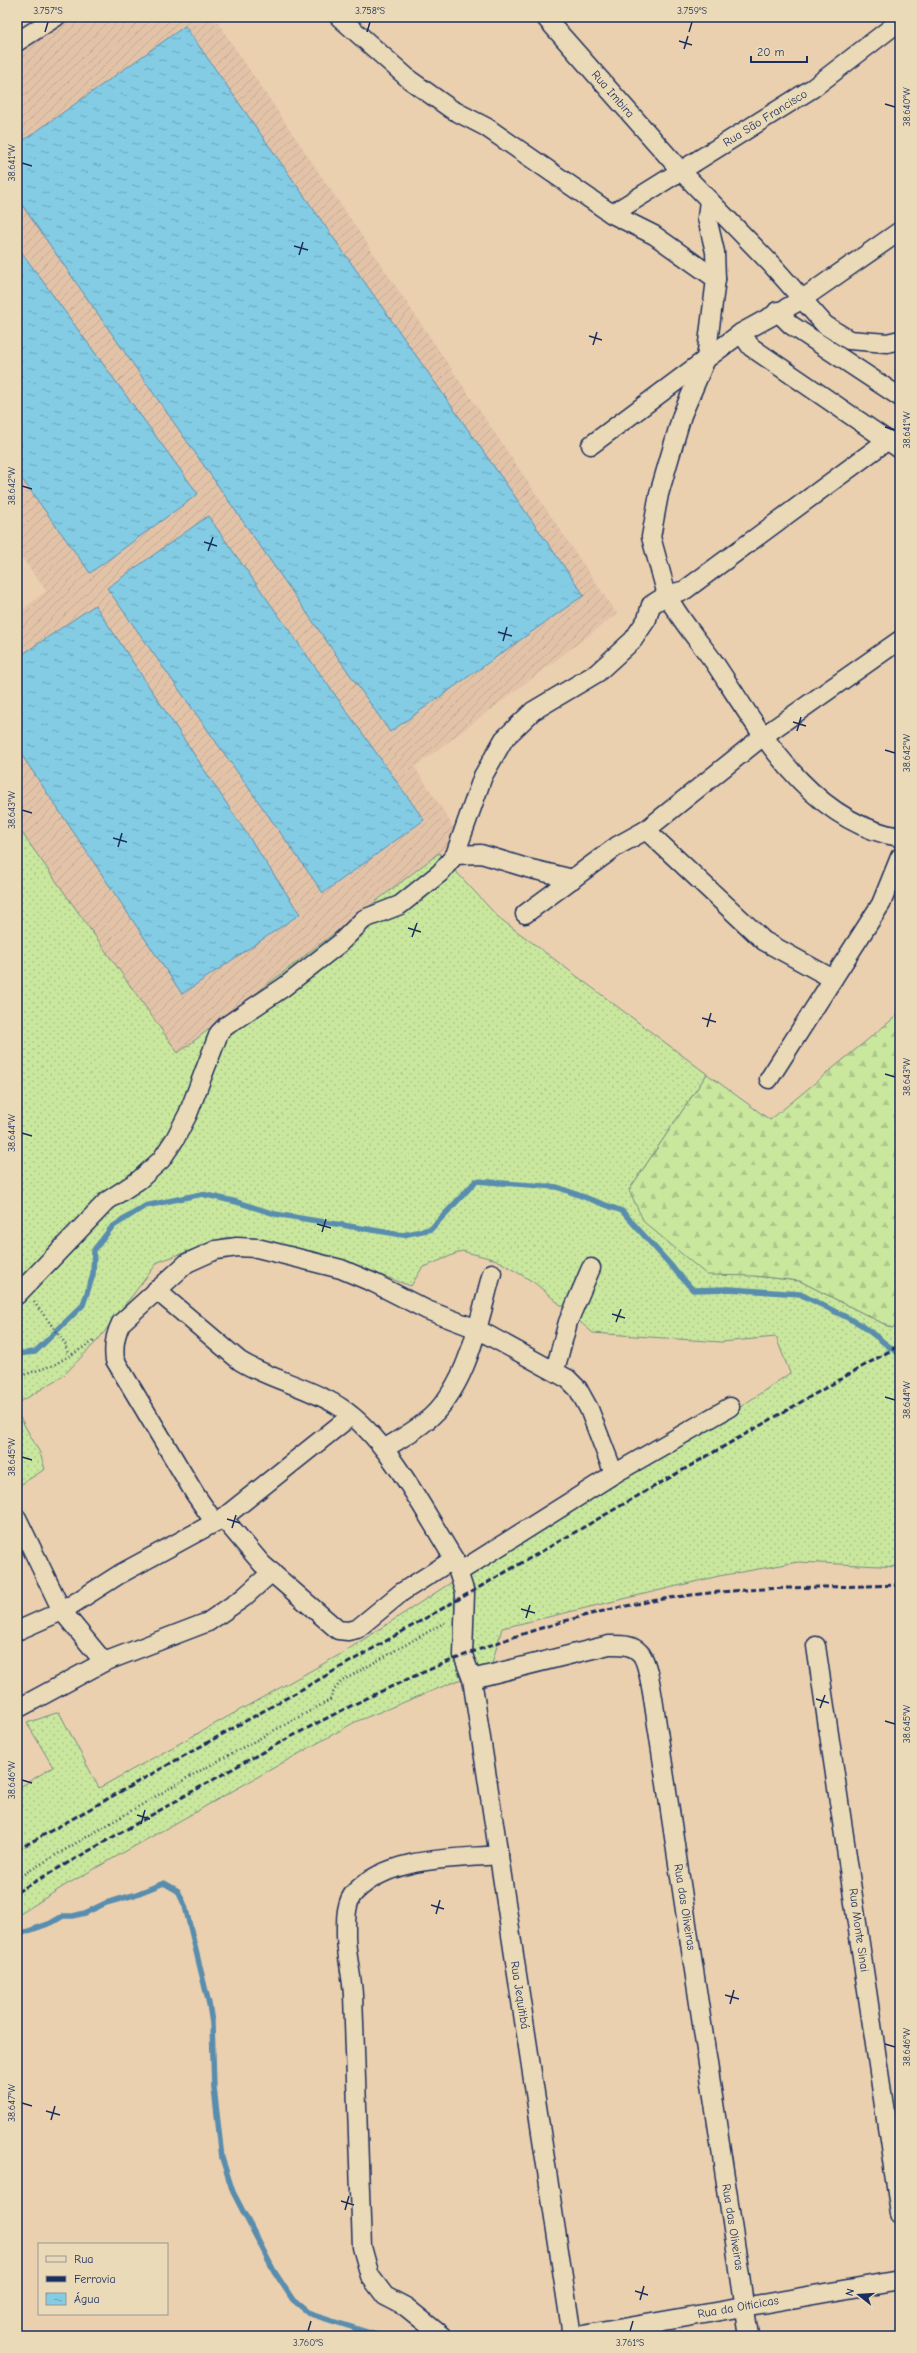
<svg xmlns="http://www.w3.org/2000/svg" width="917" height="2353" viewBox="0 0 917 2353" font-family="'Comic Neue',sans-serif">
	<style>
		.industrial { fill: url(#industrial-furrows) }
		.grass { fill: url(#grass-dots); stroke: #728b7e }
		.forest { fill: url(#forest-firs); stroke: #728b7e }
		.water { fill: url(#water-ripples); stroke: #598dae }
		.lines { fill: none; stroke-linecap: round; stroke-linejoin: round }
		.stream { stroke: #598dae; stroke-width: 5.5 }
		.minor-casing { stroke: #1b2f5e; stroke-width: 21 }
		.path { stroke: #1b2f5e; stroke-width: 2.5; stroke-dasharray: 1 3; stroke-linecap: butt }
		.minor { stroke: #ebdab7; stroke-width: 18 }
		.rail { stroke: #1b2f5e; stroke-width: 3; stroke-dasharray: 6 3; stroke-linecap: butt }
		.ticks { fill: none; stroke: #1b2f5e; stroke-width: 1.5 }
		.labels { text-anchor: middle; stroke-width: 3.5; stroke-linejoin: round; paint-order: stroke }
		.street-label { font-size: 12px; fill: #1b2f5e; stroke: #ebdab7 }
		.neatline { fill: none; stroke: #1b2f5e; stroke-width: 1.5 }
		.ticks-label { font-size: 10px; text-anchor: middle; fill: #1b2f5e }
	</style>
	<defs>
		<pattern id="industrial-furrows" width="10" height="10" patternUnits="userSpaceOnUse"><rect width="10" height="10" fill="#e3c3a8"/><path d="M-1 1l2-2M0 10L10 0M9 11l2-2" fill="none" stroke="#c2a893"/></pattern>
		<pattern id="grass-dots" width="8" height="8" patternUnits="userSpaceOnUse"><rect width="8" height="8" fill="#cae79e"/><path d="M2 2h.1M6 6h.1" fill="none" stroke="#adc68a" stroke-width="1.8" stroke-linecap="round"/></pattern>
		<pattern id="forest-firs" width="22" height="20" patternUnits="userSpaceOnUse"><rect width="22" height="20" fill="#cae79e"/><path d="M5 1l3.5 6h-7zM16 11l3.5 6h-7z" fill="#adc68a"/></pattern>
		<pattern id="water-ripples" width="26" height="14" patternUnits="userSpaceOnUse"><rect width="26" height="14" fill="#83cce4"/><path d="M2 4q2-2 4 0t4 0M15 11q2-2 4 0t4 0" fill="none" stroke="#6aa6bc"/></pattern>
	</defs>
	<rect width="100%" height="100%" fill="#ebd0b0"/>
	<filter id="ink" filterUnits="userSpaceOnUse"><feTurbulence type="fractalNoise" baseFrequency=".025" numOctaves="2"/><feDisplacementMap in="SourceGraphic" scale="8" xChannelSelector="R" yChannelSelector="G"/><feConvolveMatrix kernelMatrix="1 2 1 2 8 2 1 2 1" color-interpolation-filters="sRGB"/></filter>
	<g filter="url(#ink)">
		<path class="industrial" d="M59,17H214L617,614L415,767L460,837L178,1053L17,826V614L46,591L17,551V48Z"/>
		<g class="grass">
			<path d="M17,826L178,1053L439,853L498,917L707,1074L629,1190L755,1276L800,1281L892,1328L900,1322V1567L798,1562L719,1576L502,1628L491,1667L355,1722L64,1886L17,1916V1783L20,1787L53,1767L27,1723L59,1712L99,1788L341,1654L523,1536L727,1416L790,1373L776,1337L721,1342L593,1333L535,1283L497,1260L462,1251L422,1268L411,1286L317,1252L227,1237L158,1262L98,1340L63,1376L17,1404Z"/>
			<path d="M17,1412L40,1453L45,1469L17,1487Z"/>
		</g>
		<path class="forest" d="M900,1013V1322L892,1328L800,1281L755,1276L707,1275L644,1222L629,1190L707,1074L770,1120Z"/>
		<g class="water">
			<path d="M185,26L584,595L390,732L17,198V145Z"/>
			<path d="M17,246L198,494L90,573L17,472Z"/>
			<path d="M208,516L424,820L323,893L107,588Z"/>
			<path d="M95,605L300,914L182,994L17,748V658Z"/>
		</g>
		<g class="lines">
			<g class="stream">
				<path d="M17,1354L35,1352L83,1305L93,1275L94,1250L112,1227L145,1206L202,1194L237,1202L275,1214L403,1235L431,1229L476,1181L557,1187L622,1211L693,1290L729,1289L800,1294L860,1324L900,1355"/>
				<path d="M17,1935L51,1923L63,1916H73L85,1913L106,1903L134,1895L164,1883L178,1891L185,1906L209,2004L212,2023L214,2088L222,2158L233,2192L274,2271L293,2300L310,2314L380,2336"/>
			</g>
			<g class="minor-casing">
				<g id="minor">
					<path d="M339,17L410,80L451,109L486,127L612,214L813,88L900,21"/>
					<path d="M545,17L681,171L772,265L825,325L849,340L887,343L900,340"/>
					<path d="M17,42L56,17"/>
					<path d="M612,214L654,235L716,279"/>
					<path d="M777,311L791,325L900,397"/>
					<path d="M741,333L751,347L900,449"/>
					<path d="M888,440L685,590L667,595C679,619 698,640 714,662C760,731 810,823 900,837"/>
					<path d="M591,445L741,333L801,300L900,231"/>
					<path d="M646,830L764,941L833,979"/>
					<path d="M455,855L481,854L527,868L573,879"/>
					<path d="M525,914L617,846L646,830L762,737L900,640"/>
					<path d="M769,1079L881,904L900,857"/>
					<path d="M156,1290L240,1361C271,1380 309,1387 340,1407C388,1438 424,1511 454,1559L465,1593L463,1655L472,1679L572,2336"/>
					<path d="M17,1295L107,1201L139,1180L161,1160L175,1139L188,1114L219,1033L226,1026L284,987L339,944L364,919L400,905L440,873L455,855L483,776L504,739L533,711L597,673L633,640L647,619L651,605L667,595L651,537L659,494L682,415L706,359L716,279L715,252L707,218L709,200"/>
					<path d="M555,1370L568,1322L591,1268"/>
					<path d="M384,1449C398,1440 413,1432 425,1422C468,1388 478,1323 492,1273"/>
					<path d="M17,1518L62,1611L104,1662"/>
					<path d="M223,1518L262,1564L338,1630L348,1631L357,1629L402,1592L454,1559"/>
					<path d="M215,1523L195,1494L115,1360C113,1346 115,1335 121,1323L187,1263L216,1250L237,1247L257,1248L341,1269L374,1283L427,1310L477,1329L568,1379L578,1389L589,1409L614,1474"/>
					<path d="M459,1572L614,1474L730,1407"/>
					<path d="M17,1631L62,1611L120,1574L223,1518L351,1416"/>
					<path d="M816,1646L900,2214"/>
					<path d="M472,1679L609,1645C620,1645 632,1644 640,1653C650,1663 655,1715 658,1731L749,2336"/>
					<path d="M17,1709L104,1662L208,1622L243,1598L272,1572"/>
					<path d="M442,2336L406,2307L385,2296L370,2276L362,2247C359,2163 356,2079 353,1995C352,1975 346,1955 346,1935C346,1922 345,1902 355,1892C390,1856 453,1859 499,1855"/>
					<path d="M577,2336L900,2280"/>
				</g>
			</g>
			<g class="path">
				<path d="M34,1302L65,1343L68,1355"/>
				<path d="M17,1377L54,1365L96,1340"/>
				<path d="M17,1878L187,1778L330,1700L334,1690L342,1681L447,1621"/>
			</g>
			<use href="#minor" class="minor"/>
			<g class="rail">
				<path d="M17,1850L313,1683L900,1345"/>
				<path d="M17,1892C76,1858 136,1824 195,1790C339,1708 487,1630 652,1601C734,1586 817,1588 900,1585"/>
			</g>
		</g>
	</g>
	<path class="ticks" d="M45,32L48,22M367,32L370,22M689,32L692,22M679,41L692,45M684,49L688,36M885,104L895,107M22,163L32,166M294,246L308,250M299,255L303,242M589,336L602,340M593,345L597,332M885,427L895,430M22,486L32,489M204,542L217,546M208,551L213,537M498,632L512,636M503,641L507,627M793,722L806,726M797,731L801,717M885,750L895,753M22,810L32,813M113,838L127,842M118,847L122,833M408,928L421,932M412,937L417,923M702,1018L716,1022M707,1027L711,1013M885,1074L895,1077M22,1133L32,1136M317,1224L331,1228M322,1232L326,1219M612,1314L625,1318M616,1322L621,1309M885,1397L895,1400M22,1457L32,1460M227,1519L240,1523M232,1528L236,1515M521,1609L535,1613M526,1618L530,1605M816,1699L829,1703M820,1708L825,1695M885,1721L895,1724M22,1780L32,1783M137,1815L150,1819M141,1824L145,1810M431,1905L444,1909M436,1914L440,1900M725,1995L739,1999M730,2004L734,1990M885,2044L895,2047M22,2103L32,2106M46,2111L60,2115M51,2120L55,2106M341,2201L354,2205M345,2210L349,2196M635,2291L648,2295M640,2300L644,2286M308,2331L311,2321M630,2331L633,2321"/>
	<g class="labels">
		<g class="street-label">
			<text transform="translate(613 94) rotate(49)" y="4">Rua Imbira</text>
			<text transform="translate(765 118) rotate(-32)" y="4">Rua São Francisco</text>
			<text transform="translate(685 1907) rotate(81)" y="4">Rua das Oliveiras</text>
			<text transform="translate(859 1930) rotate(82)" y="4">Rua Monte Sinai</text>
			<text transform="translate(520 1995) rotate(81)" y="4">Rua Jequitibá</text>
			<text transform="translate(733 2227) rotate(81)" y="4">Rua das Oliveiras</text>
			<text transform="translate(738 2307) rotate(-10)" y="4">Rua da Oiticicas</text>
		</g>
	</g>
	<rect width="917" height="2353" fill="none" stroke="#ebdab7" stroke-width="44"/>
	<rect x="38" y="2243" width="130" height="72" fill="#ebdab7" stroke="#989693"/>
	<rect x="46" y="2256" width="20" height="6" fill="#ebdab7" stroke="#989693"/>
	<text x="74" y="2263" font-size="12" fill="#1b2f5e">Rua</text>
	<rect x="46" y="2276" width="20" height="6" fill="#1b2f5e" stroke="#989693"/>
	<text x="74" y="2283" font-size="12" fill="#1b2f5e">Ferrovia</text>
	<rect x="46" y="2293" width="20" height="12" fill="url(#water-ripples)" stroke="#989693"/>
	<text x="74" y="2303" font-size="12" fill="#1b2f5e">Água</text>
	<g transform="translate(859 2295) rotate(287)" stroke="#ebdab7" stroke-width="3" paint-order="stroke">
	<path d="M0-3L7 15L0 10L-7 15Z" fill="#1b2f5e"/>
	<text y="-6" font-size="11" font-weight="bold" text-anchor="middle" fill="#1b2f5e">N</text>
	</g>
	<path d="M751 56v6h56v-6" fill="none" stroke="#1b2f5e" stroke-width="2"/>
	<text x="757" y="56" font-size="12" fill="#1b2f5e" stroke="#ebdab7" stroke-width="3" paint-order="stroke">20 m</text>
	<rect x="22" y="22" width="873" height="2309" class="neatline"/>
	<g class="ticks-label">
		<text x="48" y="14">3.757°S</text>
		<text x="370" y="14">3.758°S</text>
		<text x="692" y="14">3.759°S</text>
		<text transform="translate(906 107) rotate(-90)" y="4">38.640°W</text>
		<text transform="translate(11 163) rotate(-90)" y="4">38.641°W</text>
		<text transform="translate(906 430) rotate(-90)" y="4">38.641°W</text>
		<text transform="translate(11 486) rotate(-90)" y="4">38.642°W</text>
		<text transform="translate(906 753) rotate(-90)" y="4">38.642°W</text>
		<text transform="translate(11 810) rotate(-90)" y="4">38.643°W</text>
		<text transform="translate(906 1077) rotate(-90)" y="4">38.643°W</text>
		<text transform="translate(11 1133) rotate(-90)" y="4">38.644°W</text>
		<text transform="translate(906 1400) rotate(-90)" y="4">38.644°W</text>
		<text transform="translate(11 1457) rotate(-90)" y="4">38.645°W</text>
		<text transform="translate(906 1724) rotate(-90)" y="4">38.645°W</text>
		<text transform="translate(11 1780) rotate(-90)" y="4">38.646°W</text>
		<text transform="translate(906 2047) rotate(-90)" y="4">38.646°W</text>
		<text transform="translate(11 2103) rotate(-90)" y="4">38.647°W</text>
		<text x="308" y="2346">3.760°S</text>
		<text x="630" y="2346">3.761°S</text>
	</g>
</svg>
